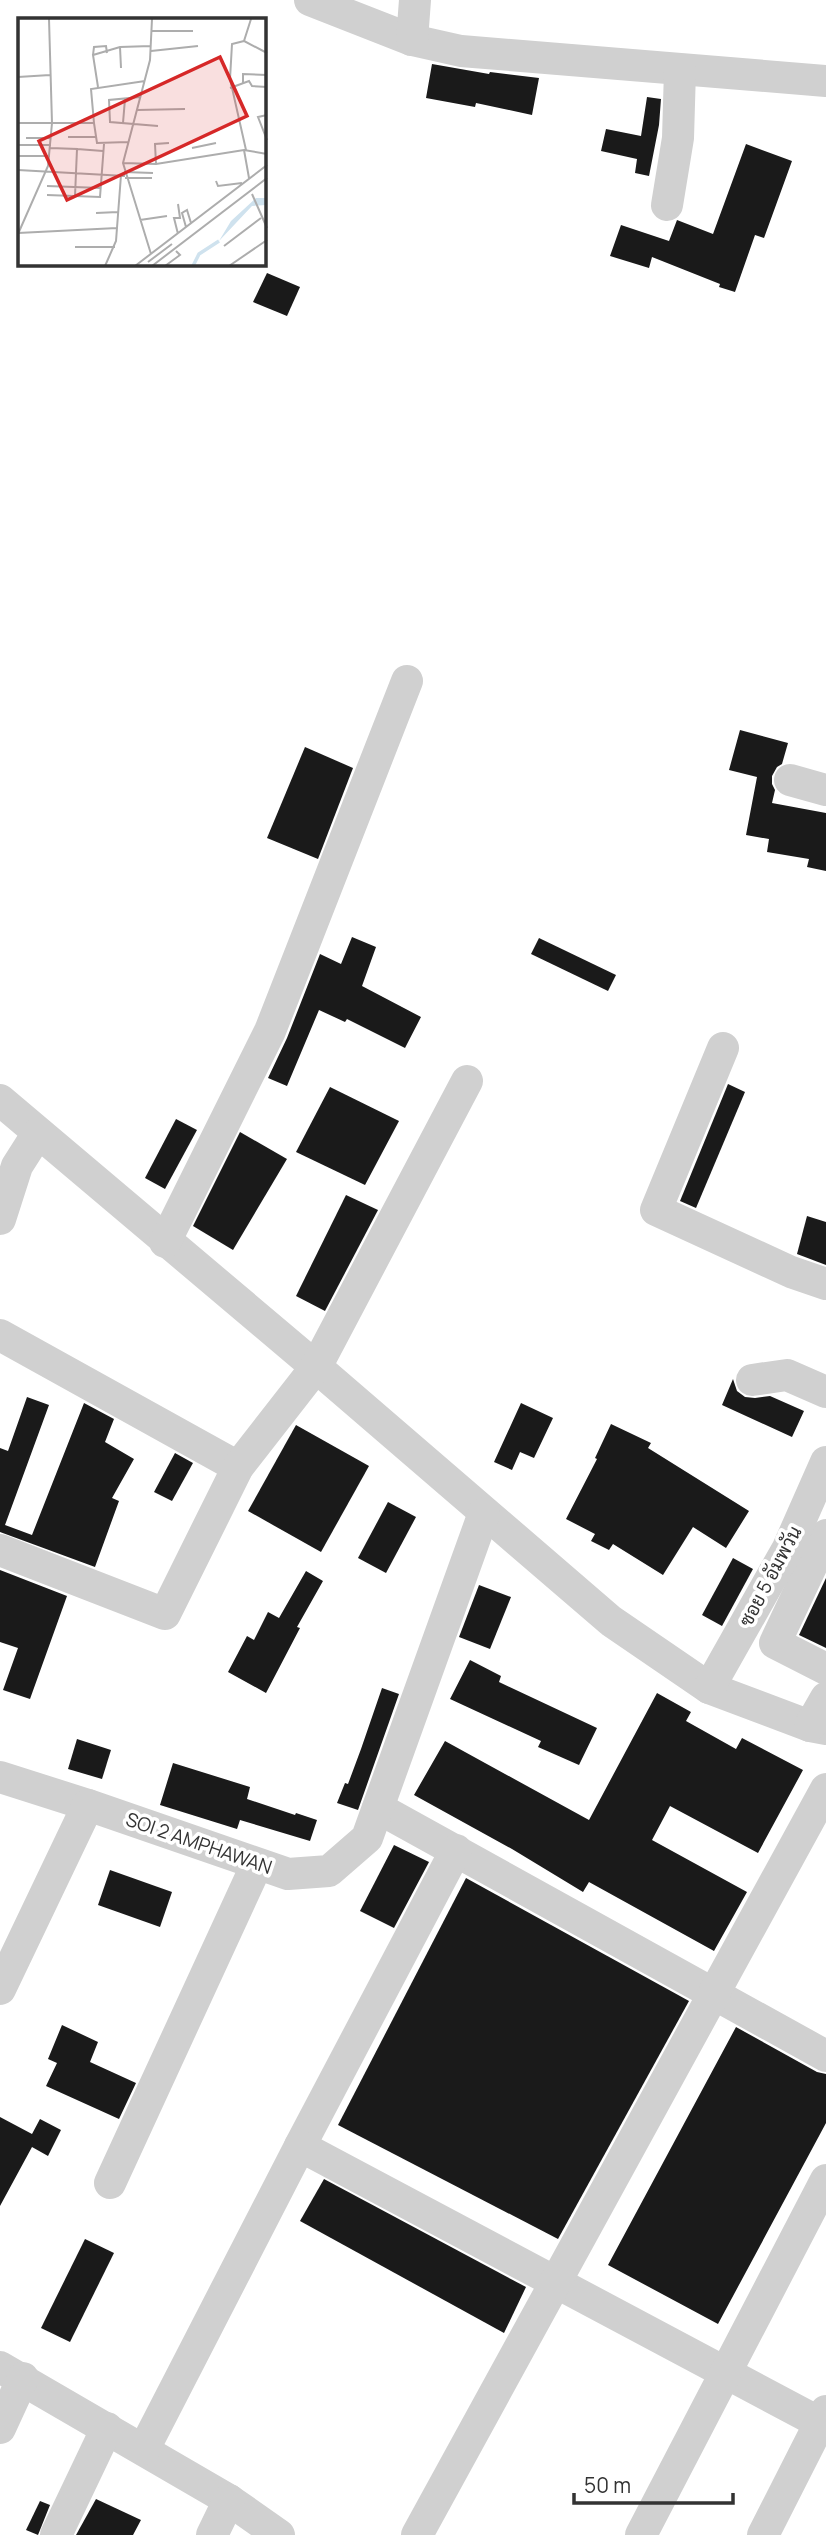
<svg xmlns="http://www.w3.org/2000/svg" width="826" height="2535" viewBox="0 0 826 2535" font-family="Manrope,Sarabun,sans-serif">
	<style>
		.building { fill: #1a1a1a }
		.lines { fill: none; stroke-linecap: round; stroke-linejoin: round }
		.minor { stroke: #d0d0d0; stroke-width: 32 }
		.labels { text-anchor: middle; stroke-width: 7; stroke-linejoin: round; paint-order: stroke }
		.street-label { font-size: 19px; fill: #333; stroke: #fff }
		.inset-river { fill: none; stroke: #cfe2ee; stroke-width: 3.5 }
		.inset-road { fill: none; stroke: #adadad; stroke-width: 2 }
		.view { fill: #d62828; fill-opacity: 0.15; stroke: #d62828; stroke-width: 3.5 }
		.inset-edge { fill: none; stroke: #333; stroke-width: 3.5 }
	</style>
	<rect width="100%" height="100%" fill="#fff"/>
	<g class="building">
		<path d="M432,64L489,74L490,72L539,78L532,115L476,103L475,107L426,98Z"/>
		<path d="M647,97L661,99L659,125L649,176L635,173L637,159L601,151L606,129L641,136Z"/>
		<path d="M746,144L792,161L764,238L755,235L735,292L719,287L720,284L652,257L649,268L610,256L621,225L669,241L677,220L713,234Z"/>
		<path d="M267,273L300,287L287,316L253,302Z"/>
		<path d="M740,730L788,743L782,764L777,767L772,776V784L775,790L772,803L826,813V871L807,867L809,859L767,852L769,839L746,835L757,777L729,770Z"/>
		<path d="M305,747L353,768L318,859L267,838Z"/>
		<path d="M352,937L376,947L362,986L421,1017L405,1048L347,1019L345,1022L319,1010L287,1086L268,1078L287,1038L320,954L341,964Z"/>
		<path d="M539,938L616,975L608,991L531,954Z"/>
		<path d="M728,1084L745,1092L696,1208L680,1201Z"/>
		<path d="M330,1087L399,1121L365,1185L296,1152Z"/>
		<path d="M176,1119L197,1130L165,1189L145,1178Z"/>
		<path d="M240,1132L287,1159L233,1250L193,1226Z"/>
		<path d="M346,1195L378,1210L325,1311L296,1296Z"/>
		<path d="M807,1216L826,1222V1265L797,1254Z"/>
		<path d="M733,1379L737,1391L745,1397L755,1398L770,1396L804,1411L792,1437L722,1405Z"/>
		<path d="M27,1397L49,1405L5,1525L32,1535L84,1403L114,1419L105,1442L134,1459L112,1498L119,1501L95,1567L0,1532V1448L8,1451Z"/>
		<path d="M521,1403L553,1418L534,1458L520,1452L512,1470L494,1462Z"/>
		<path d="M611,1424L651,1443L648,1448L749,1511L726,1548L693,1527L663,1575L613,1544L609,1550L591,1541L595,1534L566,1519L597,1459L595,1458Z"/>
		<path d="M296,1425L369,1466L321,1552L248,1511Z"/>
		<path d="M175,1453L193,1463L172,1501L154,1492Z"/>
		<path d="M388,1502L416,1517L386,1573L358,1558Z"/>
		<path d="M733,1558L753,1569L722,1626L702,1615Z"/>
		<path d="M0,1570L67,1596L30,1699L3,1690L18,1648L0,1642Z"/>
		<path d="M306,1571L323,1581L297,1627L300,1628L266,1693L228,1672L247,1636L254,1640L268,1612L279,1618Z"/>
		<path d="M826,1578V1648L799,1635Z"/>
		<path d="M479,1585L511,1597L490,1649L459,1637Z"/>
		<path d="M470,1660L501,1676L499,1682L597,1728L579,1765L538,1747L541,1741L450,1699Z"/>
		<path d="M382,1688L399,1694L358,1810L337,1803L345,1783L348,1784L361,1749Z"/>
		<path d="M657,1693L691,1712L686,1721L736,1749L742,1738L803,1770L758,1853L670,1806L652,1840L747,1892L714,1951L589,1882L583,1892L512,1849L414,1795L445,1741L589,1820Z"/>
		<path d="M77,1739L111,1750L102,1779L68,1769Z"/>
		<path d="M173,1763L250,1787L247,1799L295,1815L296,1813L317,1820L310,1841L240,1820L237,1829L160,1805Z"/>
		<path d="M394,1845L429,1862L394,1928L360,1911Z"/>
		<path d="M110,1870L172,1892L160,1927L98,1905Z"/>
		<path d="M466,1878L689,2001L558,2239L338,2125Z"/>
		<path d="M62,2025L98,2042L90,2062L136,2083L119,2119L46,2086L57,2063L48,2059Z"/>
		<path d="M736,2027L817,2072L826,2074V2123L718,2324L608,2265Z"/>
		<path d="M0,2117L32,2134L40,2119L61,2130L48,2156L32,2147L0,2206Z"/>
		<path d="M324,2179L526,2287L504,2333L300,2221Z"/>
		<path d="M85,2239L114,2253L70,2342L41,2328Z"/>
		<path d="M96,2499L141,2520L133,2535H76Z"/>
		<path d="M40,2501L50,2505L38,2535L26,2530Z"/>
	</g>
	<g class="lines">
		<g class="minor">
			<path d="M310,0L412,40L461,51L826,81"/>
			<path d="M412,40L415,0"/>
			<path d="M667,205L678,138L680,70"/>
			<path d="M790,780L826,790"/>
			<path d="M723,1048L656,1210L791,1272L826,1284"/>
			<path d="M0,1100L316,1367L611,1621L709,1688L810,1726L826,1729"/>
			<path d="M0,1219L17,1166L38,1133"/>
			<path d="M165,1242L270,1031L407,681"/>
			<path d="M0,1335L238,1467"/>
			<path d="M752,1380L787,1375L826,1392"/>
			<path d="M826,1535L775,1643L826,1669"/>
			<path d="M0,1550L165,1614L238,1467L316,1367L467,1081"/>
			<path d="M709,1688L788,1548L826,1462"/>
			<path d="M810,1726L826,1698"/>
			<path d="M0,1777L88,1805"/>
			<path d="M378,1808L826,2056"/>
			<path d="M0,1989L88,1805L288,1874L329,1871L367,1838L484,1513"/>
			<path d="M300,2146L456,1850"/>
			<path d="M110,2183L257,1864"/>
			<path d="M0,2367L229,2500L279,2535"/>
			<path d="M0,2428L23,2378"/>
			<path d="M144,2449L300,2146L820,2423"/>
			<path d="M56,2535L107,2428"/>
			<path d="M212,2535L229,2500"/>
			<path d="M417,2535L826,1789"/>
			<path d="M641,2535L826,2180"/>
			<path d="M763,2535L826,2411"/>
		</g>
	</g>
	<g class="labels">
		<g class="street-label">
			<text transform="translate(770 1576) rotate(-62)" y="7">ซอย 5 อัมพวัน</text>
			<text transform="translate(199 1843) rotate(19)" y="7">SOI 2 AMPHAWAN</text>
		</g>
	</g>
	<g transform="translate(18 18)">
		<rect width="248" height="248" fill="#fff"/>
		<path d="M238,180H248V187L234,188L201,223L213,203Z" fill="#cfe2ee"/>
		<path class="inset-river" d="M175,248L181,236L201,223"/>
		<path class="inset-road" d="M31,1L34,105H76L79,125L110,124M233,1L226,23L249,35M134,13H175M226,23L214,26L212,61L228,132M102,29L103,50M133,33L180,28M75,37L76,29L88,28L89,35M0,59L32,57M225,65V56L249,57M80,69L75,37L102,29L133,28M212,70L231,63L234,68L249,69M122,79L91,82L92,104L140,108M119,92L167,91M249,97L240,99L249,122M0,105H34L30,148L0,216M76,105L73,71L127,63M105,105L107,81M50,119H78M8,120H33M0,127H33M32,130L59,131L57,178M174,130L198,125M59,131L85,133M226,132L231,160M0,138H32M105,145L138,146L226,132L249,136M138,146L137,126L151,125M0,152L107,158M106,154L135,155M107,160H134M198,163L200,168L224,165M29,168L83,170M234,176L249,210M29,177L82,179L86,126M78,195L100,194M122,202L149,198M168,209L164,195L169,192L173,205M0,215L99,210M160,216L156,200H162L160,186M206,228L243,200M57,229H97M133,236L105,145L132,42L134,1M130,244L154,226M87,248L98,223L103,157M117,248L249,147M134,248L249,160M147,248L162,237L158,233M211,248L249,222"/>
		<path class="view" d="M202,39L229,98L49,182L21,123Z"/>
		<rect width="248" height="248" class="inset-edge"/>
	</g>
	<path d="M574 2493v10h159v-10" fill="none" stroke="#333333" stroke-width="3.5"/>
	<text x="584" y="2493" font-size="21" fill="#333333" stroke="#ffffff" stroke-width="5" paint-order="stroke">50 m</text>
</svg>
